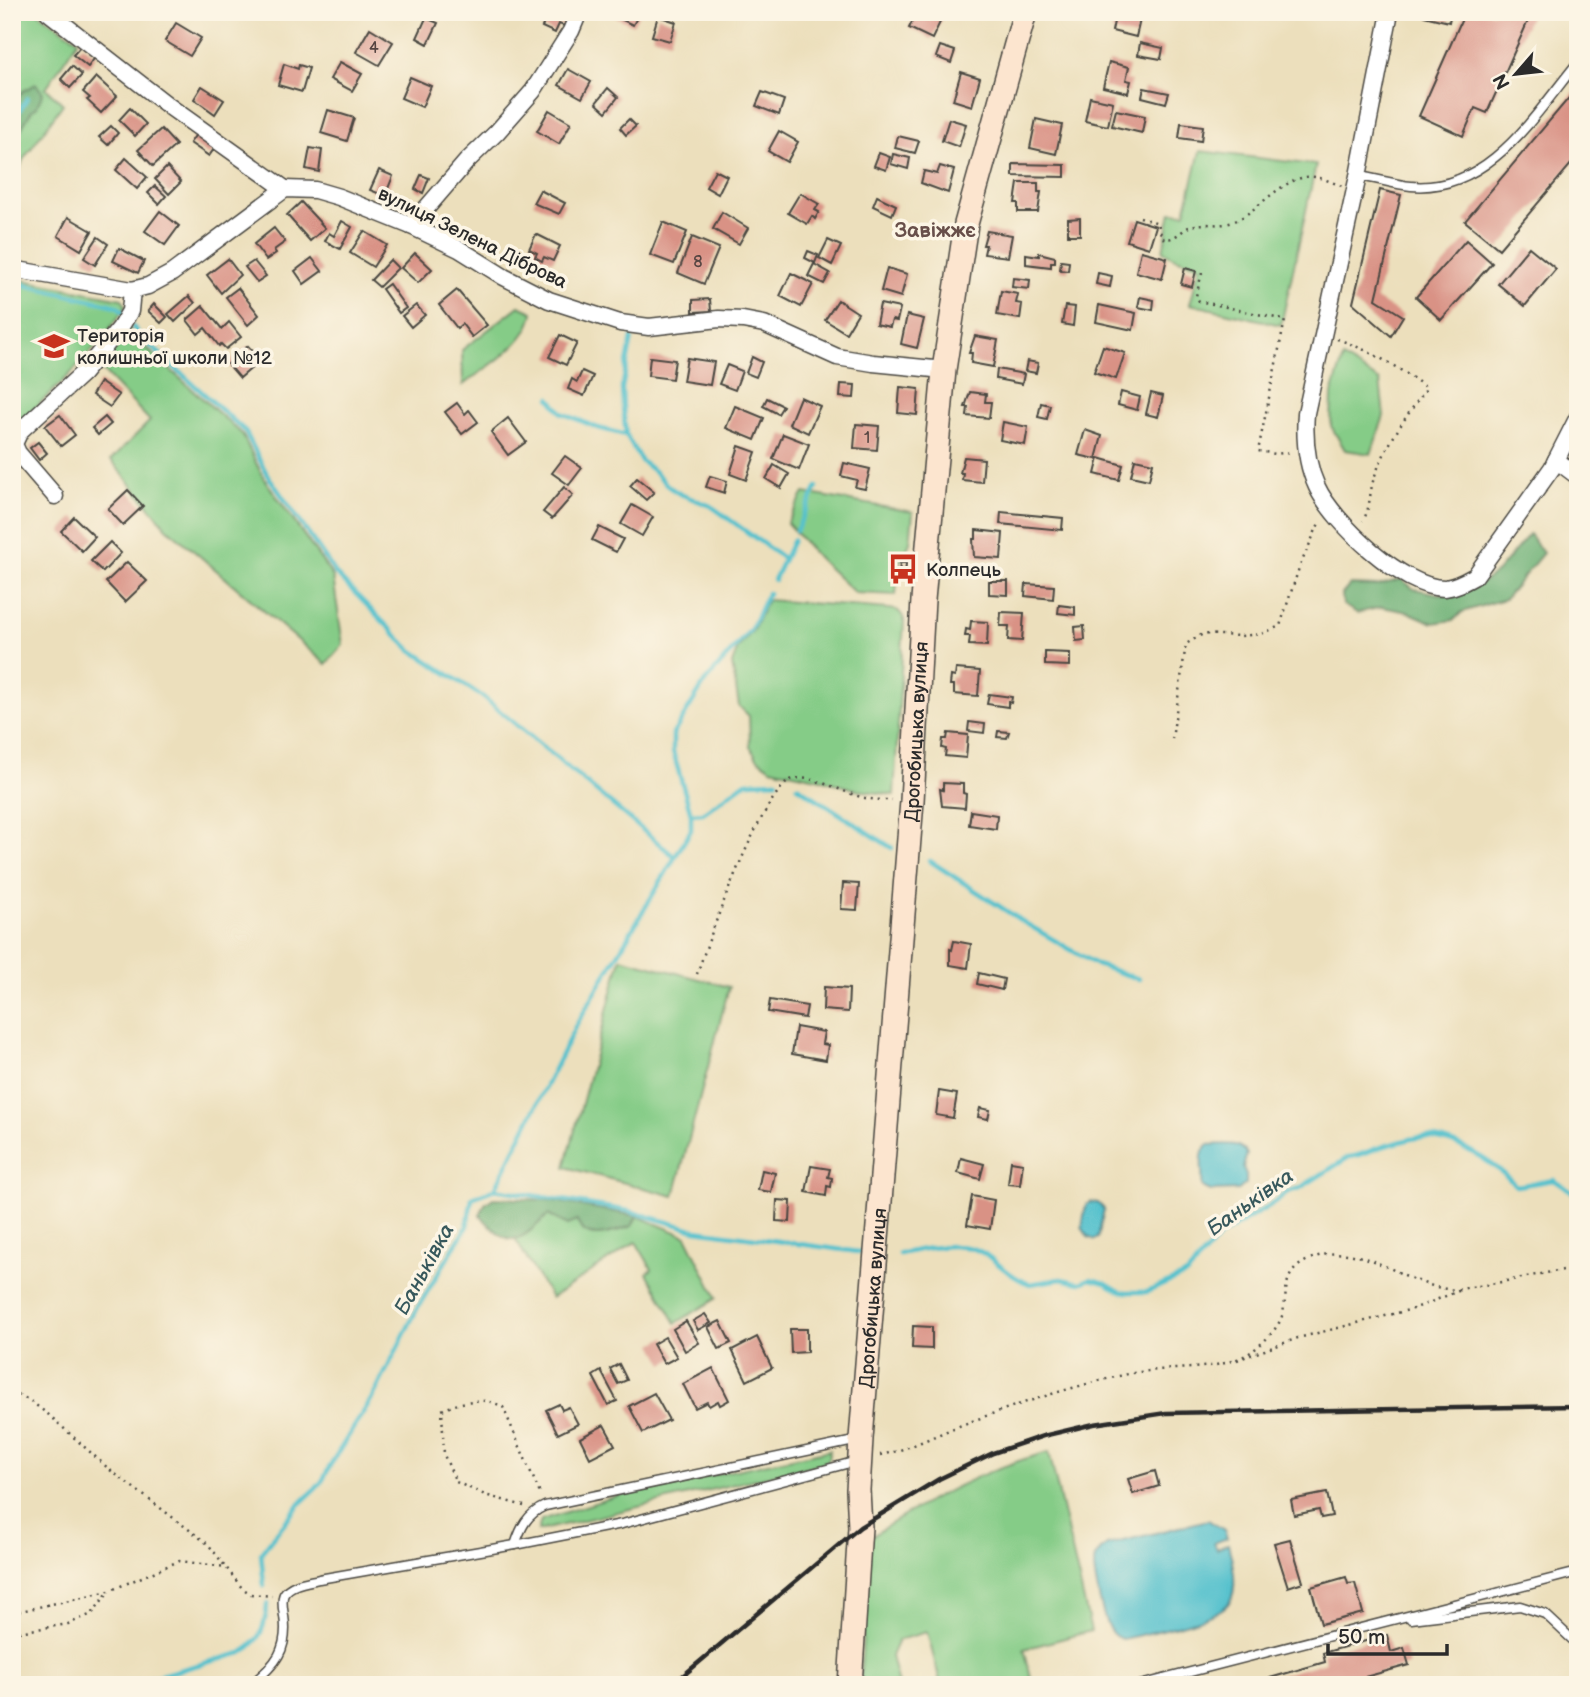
<svg xmlns="http://www.w3.org/2000/svg" width="1590" height="1697" viewBox="0 0 1590 1697" font-family="'Balsamiq Sans',sans-serif">
	<style>
		.green { fill: #85cc87; stroke: #587c59; stroke-width: 2 }
		.forest { fill: #6cb074; stroke: #4c6e50; stroke-width: 2 }
		.water { fill: #54c1cd; stroke: #40767c; stroke-width: 2 }
		.lines { fill: none; stroke-linecap: round; stroke-linejoin: round }
		.stream { stroke: #54c1cd; stroke-width: 4.5 }
		.building { fill: #d99285 }
		.lane-casing { stroke: #484641; stroke-width: 11 }
		.street-casing { stroke: #484641; stroke-width: 19 }
		.secondary-casing { stroke: #484641; stroke-width: 26 }
		.path { stroke: #484641; stroke-width: 2.5; stroke-dasharray: 2 5; stroke-linecap: butt }
		.lane { stroke: #fff; stroke-width: 8 }
		.street { stroke: #fff; stroke-width: 16 }
		.secondary { stroke: #fce5cf; stroke-width: 23 }
		.rail { stroke: #2b2b2b; stroke-width: 4.5 }
		.labels { text-anchor: middle; stroke-width: 7; stroke-linejoin: round; paint-order: stroke }
		.number-label { font-size: 16px; fill: #564542 }
		.street-label { font-size: 19px; fill: #2b2b2b; stroke: #fcf5e5 }
		.poi-label { font-size: 19px; fill: #2b2b2b; stroke: #fcf5e5; text-anchor: start }
		.neighbourhood-label { font-size: 21px; font-weight: bold; fill: #684f4a; stroke: #fcf5e5 }
		.water-label { font-size: 21px; font-style: italic; fill: #37585c; stroke: #fcf5e5 }
	</style>
	<rect width="100%" height="100%" fill="#fcf5e5"/>
	<filter id="ink" filterUnits="userSpaceOnUse"><feTurbulence type="fractalNoise" baseFrequency=".0143" numOctaves="2"/><feDisplacementMap in="SourceGraphic" scale="14" xChannelSelector="R" yChannelSelector="G"/><feConvolveMatrix kernelMatrix="1 2 1 2 8 2 1 2 1" color-interpolation-filters="sRGB"/></filter>
	<filter id="wash" filterUnits="userSpaceOnUse"><feTurbulence type="fractalNoise" baseFrequency=".00686" numOctaves="4" result="noise"/><feDisplacementMap in="SourceGraphic" scale="28" xChannelSelector="R" yChannelSelector="G"/><feGaussianBlur stdDeviation="1.57" result="paint"/><feColorMatrix in="noise" values="0 0 0 0 0 0 0 0 0 0 0 0 0 0 0 0 0 1.4 0 .05"/><feComposite in="paint" operator="in"/></filter>
	<g filter="url(#wash)">
		<rect width="100%" height="100%" fill="#ecdfbc"/>
		<g class="green">
			<path d="M12,12H37L78,40L46,88L63,104L23,160L19,171L12,180V144L32,110L37,106L23,91L12,103Z"/>
			<path d="M1200,151L1316,165L1281,325L1190,304L1200,266L1173,257L1163,251L1171,212L1185,213Z"/>
			<path d="M12,278L122,299L126,306C95,353 55,390 13,428Z"/>
			<path d="M519,306L533,312C530,343 486,367 463,385L462,350Z"/>
			<path d="M128,328L136,339L242,434L263,477L333,577L343,645L326,664L167,528L111,460L150,421L98,366Z"/>
			<path d="M1343,358L1380,381L1384,416L1371,454L1345,450L1331,426L1332,394Z"/>
			<path d="M804,493L913,512L910,542L903,560H899L896,595L855,593L819,559L787,523Z"/>
			<path d="M767,600L889,609C898,610 901,611 904,620L894,795L858,790L817,778L771,768L757,758L750,746L749,716L739,706L732,664L738,648L754,629Z"/>
			<path d="M621,958L729,987L674,1196L565,1167Z"/>
			<path d="M548,1215L568,1225L577,1221C587,1245 613,1232 632,1226L637,1216L686,1236L717,1298L676,1323L647,1273L652,1269L636,1242L551,1298L515,1239L529,1232Z"/>
			<path d="M830,1450L828,1459L823,1463L538,1531L541,1520L626,1493Z"/>
			<path d="M1049,1452L1091,1631L1024,1649L1033,1685H941L927,1632L898,1640L891,1656L898,1685H860L869,1538C924,1501 985,1468 1049,1452Z"/>
		</g>
		<g class="forest">
			<path d="M36,84L43,93L37,106L32,110L12,144V103L23,91Z"/>
			<path d="M1529,534L1543,553L1505,599L1462,612L1454,620L1433,623L1408,612L1382,607L1357,613L1343,605L1342,594L1350,585L1377,586L1401,579L1414,589L1440,594L1475,587L1497,572Z"/>
			<path d="M493,1198L549,1200L637,1216L632,1226C613,1232 587,1245 577,1221L568,1225L548,1215C516,1244 512,1250 480,1215L485,1204Z"/>
		</g>
		<g class="water">
			<path d="M1208,1145C1221,1145 1239,1140 1247,1154L1243,1167L1246,1175V1184L1238,1190L1211,1191L1202,1187C1204,1173 1197,1153 1208,1145Z"/>
			<path d="M1091,1202L1098,1203L1104,1209L1098,1238L1094,1240L1088,1237L1082,1227L1086,1205Z"/>
			<path d="M1208,1520L1224,1530L1227,1538L1214,1543L1217,1549L1228,1544C1232,1560 1240,1589 1228,1604C1214,1621 1146,1633 1123,1639C1117,1638 1113,1635 1110,1630C1103,1619 1091,1569 1095,1558C1098,1552 1102,1549 1107,1545Z"/>
		</g>
		<g class="lines">
			<g class="stream">
				<path d="M12,123L27,98"/>
				<path d="M12,282L117,306L124,313"/>
				<path d="M133,327L140,336L245,431L267,474L336,574L410,649L483,697L675,857L575,1027L495,1189"/>
				<path d="M632,338L622,388L623,409L626,435L641,461L654,471L669,487L680,494L711,506L784,559"/>
				<path d="M550,398L562,413L598,428L626,435"/>
				<path d="M796,531L817,487"/>
				<path d="M774,580L793,540"/>
				<path d="M797,786L892,848"/>
				<path d="M691,814L703,813L746,782L777,781"/>
				<path d="M675,857L691,830V814L673,752V734L705,682L751,629L768,593"/>
				<path d="M930,861L1025,923L1097,965L1139,979"/>
				<path d="M899,1254C923,1249 962,1239 985,1254C999,1264 1014,1279 1030,1284L1061,1279L1080,1283L1090,1279L1106,1283L1121,1292H1147L1187,1274L1221,1235L1274,1203L1287,1192L1300,1188L1349,1157C1359,1156 1366,1152 1375,1149C1387,1145 1399,1142 1411,1139C1445,1130 1495,1162 1516,1186L1554,1180L1578,1196"/>
				<path d="M264,1586L261,1553C274,1537 286,1520 299,1505C313,1489 320,1490 329,1467L374,1395L418,1307L467,1226L472,1198L495,1189L629,1211L696,1230L866,1253"/>
				<path d="M124,1685L242,1653C260,1641 266,1626 267,1604"/>
			</g>
		</g>
		<g id="blocks">
			<g class="building">
				<path d="M549,12H570L564,26L559,24L555,33L542,27Z"/>
				<path d="M616,12H640L633,25L614,16Z"/>
				<path d="M917,12L944,14L932,39L909,28Z"/>
				<path d="M1116,12L1141,15L1136,37L1112,31Z"/>
				<path d="M1425,12H1451L1449,22L1424,16Z"/>
				<path d="M1465,12H1532L1487,113L1475,108L1463,136L1419,116Z"/>
				<path d="M658,16L676,22L670,41L652,36Z"/>
				<path d="M426,18L438,23L428,44L417,38Z"/>
				<path d="M176,23L201,38L190,56L165,41Z"/>
				<path d="M370,28L393,42L379,65L356,52Z"/>
				<path d="M1140,43L1163,48L1161,59L1138,55Z"/>
				<path d="M82,45L96,56L88,67L73,55Z"/>
				<path d="M940,46L955,51L951,63L936,57Z"/>
				<path d="M340,62L362,74L352,91L330,79Z"/>
				<path d="M1109,62L1129,67L1126,80L1131,81L1128,93L1103,87Z"/>
				<path d="M284,64L298,69L299,65L309,68L302,92L278,85Z"/>
				<path d="M72,66L82,75L70,88L61,79Z"/>
				<path d="M568,69L591,82L582,98L559,85Z"/>
				<path d="M961,72L980,78L972,106L953,100Z"/>
				<path d="M96,77L117,96L101,113L87,100L90,98L83,92Z"/>
				<path d="M410,77L431,86L422,107L401,98Z"/>
				<path d="M202,86L224,100L215,114L194,99Z"/>
				<path d="M1578,87V156L1499,249L1465,221Z"/>
				<path d="M608,88L618,97L606,112L596,103Z"/>
				<path d="M1144,88L1169,93L1166,103L1142,97Z"/>
				<path d="M762,92L784,100L779,115L756,106Z"/>
				<path d="M1090,97L1113,102L1108,126L1085,121Z"/>
				<path d="M130,108L146,124L135,136L119,120Z"/>
				<path d="M328,110L354,118L347,141L321,133Z"/>
				<path d="M549,110L571,123L559,144L537,131Z"/>
				<path d="M1116,110L1145,116L1142,133L1112,126Z"/>
				<path d="M629,119L636,126L626,135L620,128Z"/>
				<path d="M949,119L966,124L959,147L942,141Z"/>
				<path d="M1036,119L1062,125L1056,154L1030,148Z"/>
				<path d="M1181,123L1203,126L1201,141L1179,138Z"/>
				<path d="M111,126L118,133L108,145L99,137Z"/>
				<path d="M161,129L176,145L153,166L138,150Z"/>
				<path d="M779,131L798,142L787,162L768,151Z"/>
				<path d="M197,133L216,146L209,156L190,143Z"/>
				<path d="M898,136L919,141L915,153L895,148Z"/>
				<path d="M310,148L322,150L319,172L306,169Z"/>
				<path d="M879,153L890,157L886,170L874,166Z"/>
				<path d="M893,154L910,158L908,169L891,164Z"/>
				<path d="M126,158L147,177L137,189L116,170Z"/>
				<path d="M1013,164L1065,165V177L1013,176Z"/>
				<path d="M940,166L954,170L948,193L921,183L924,171L937,174Z"/>
				<path d="M167,167L181,182L169,194L155,179Z"/>
				<path d="M379,170L393,176L385,196L370,190Z"/>
				<path d="M715,170L727,176L718,194L706,187Z"/>
				<path d="M421,175L429,178L423,193L415,189Z"/>
				<path d="M1018,183H1038V192H1041L1038,212H1018V203H1015Z"/>
				<path d="M155,186L166,196L159,204L148,193Z"/>
				<path d="M540,190L565,203L559,214L533,203Z"/>
				<path d="M1380,190L1401,195L1376,299L1403,316L1391,336L1353,303Z"/>
				<path d="M800,193L819,204L815,210L819,212L815,219L812,216L807,224L788,213Z"/>
				<path d="M877,196L896,205L892,215L873,206Z"/>
				<path d="M301,202L325,228L310,241L287,215Z"/>
				<path d="M160,211L179,226L165,245L145,231Z"/>
				<path d="M722,212L748,228L739,244L713,229Z"/>
				<path d="M68,217L92,231L81,250L58,236Z"/>
				<path d="M1080,218V235H1068V219Z"/>
				<path d="M1134,219L1156,226L1149,248L1127,241Z"/>
				<path d="M342,221L352,227L340,249L325,241L329,233L334,236Z"/>
				<path d="M663,222L687,232L674,264L650,255Z"/>
				<path d="M274,228L285,242L274,250L276,253L266,260L254,244Z"/>
				<path d="M364,231L387,245L373,267L350,253Z"/>
				<path d="M987,231L1012,235L1008,257L984,254L986,245H983Z"/>
				<path d="M536,234L560,246L553,261L544,257L542,261L535,257L537,253L529,249Z"/>
				<path d="M98,237L108,244L95,265L84,258Z"/>
				<path d="M692,237L719,248L704,284L678,273Z"/>
				<path d="M828,240L841,246L832,265L819,258Z"/>
				<path d="M1466,240L1492,263L1441,320L1416,297Z"/>
				<path d="M1529,247L1556,269L1525,306L1498,284Z"/>
				<path d="M119,248L144,261L138,273L113,261Z"/>
				<path d="M808,251L818,255L815,263L805,258Z"/>
				<path d="M1141,251L1167,258L1162,279L1136,272Z"/>
				<path d="M415,253L432,269L418,283L401,268Z"/>
				<path d="M1039,253L1055,257V262H1051V267L1026,264V254L1039,256Z"/>
				<path d="M312,258L322,271L304,284L295,271Z"/>
				<path d="M228,259L240,275L221,293L207,275Z"/>
				<path d="M390,260L398,268L379,287L371,280Z"/>
				<path d="M254,261L266,276L257,282L245,267Z"/>
				<path d="M1061,261L1069,262L1068,271L1060,270Z"/>
				<path d="M814,264L830,273L824,284L808,276Z"/>
				<path d="M887,268L907,274L901,297L881,291Z"/>
				<path d="M1185,268L1196,271L1192,287L1181,284Z"/>
				<path d="M791,273L813,284L801,307L780,296Z"/>
				<path d="M1098,273L1112,276L1110,287L1096,284Z"/>
				<path d="M1013,278L1030,280L1029,289L1012,287Z"/>
				<path d="M389,284L406,308L399,313L382,289Z"/>
				<path d="M238,288L259,315L248,325L226,297Z"/>
				<path d="M457,290L487,325L472,337L462,324L457,328L439,305Z"/>
				<path d="M1001,291L1018,294L1016,303L1022,304L1020,319L997,315Z"/>
				<path d="M189,296L195,303L175,322L168,314Z"/>
				<path d="M1140,297L1154,300L1153,310L1138,307Z"/>
				<path d="M710,299L711,311L693,312V300Z"/>
				<path d="M838,300L858,313L846,333L825,320Z"/>
				<path d="M154,304L167,317L161,323L148,311Z"/>
				<path d="M880,304L900,308L897,321L892,320L890,327L876,324Z"/>
				<path d="M416,305L425,315L411,327L402,316Z"/>
				<path d="M1099,305L1136,313L1133,330L1096,322Z"/>
				<path d="M203,306L222,329L229,322L241,337L226,349L221,344L219,346L205,328L198,334L187,320Z"/>
				<path d="M1065,306L1075,307L1073,326L1062,324Z"/>
				<path d="M907,315L924,319L917,348L901,344Z"/>
				<path d="M560,335L577,343L566,365L549,357Z"/>
				<path d="M975,336L998,340L993,367L971,363L972,353H969Z"/>
				<path d="M248,346L261,360L240,378L228,364Z"/>
				<path d="M1103,346L1125,353L1116,379L1094,372Z"/>
				<path d="M650,357L675,360L672,379L648,376Z"/>
				<path d="M752,357L762,362L756,377L746,373Z"/>
				<path d="M687,358L714,362L710,385L683,381Z"/>
				<path d="M1027,361L1038,363L1036,373L1025,371Z"/>
				<path d="M727,365L742,371L735,390L719,384Z"/>
				<path d="M997,369L1024,374L1022,384L996,379Z"/>
				<path d="M582,371L593,376L584,396L568,389L572,379L577,382Z"/>
				<path d="M100,382L119,395L110,407L92,395Z"/>
				<path d="M841,384L855,385L854,398L840,397Z"/>
				<path d="M900,387L919,389L917,415L898,413Z"/>
				<path d="M970,392L986,394L985,402H991L989,418L967,416L968,407H965Z"/>
				<path d="M1121,392L1140,397L1137,410L1118,405Z"/>
				<path d="M1151,393L1163,396L1158,417L1146,414Z"/>
				<path d="M800,397L820,406L808,433L789,424Z"/>
				<path d="M767,398L783,406L778,414L763,406Z"/>
				<path d="M457,403L465,414L469,410L478,422L462,434L445,412Z"/>
				<path d="M1041,403L1050,405L1047,419L1038,417Z"/>
				<path d="M735,406L764,418L755,440L726,428Z"/>
				<path d="M60,415L75,435L61,446L45,426Z"/>
				<path d="M105,417L111,424L98,435L92,428Z"/>
				<path d="M508,418L526,442L508,455L491,432Z"/>
				<path d="M1003,422L1028,427L1025,445L1000,440Z"/>
				<path d="M856,424L879,426L877,450L854,448Z"/>
				<path d="M1085,430L1102,436L1096,459L1078,455Z"/>
				<path d="M783,434L809,444L799,470L773,459Z"/>
				<path d="M38,442L47,453L39,460L30,448Z"/>
				<path d="M739,446L756,452L746,480L730,474Z"/>
				<path d="M565,456L582,468L569,485L552,473Z"/>
				<path d="M964,457L984,459L982,482L962,480L963,473H960Z"/>
				<path d="M1099,458L1123,465L1119,480L1095,474Z"/>
				<path d="M1135,459L1153,463L1149,480L1131,476Z"/>
				<path d="M844,463L870,469L865,489L855,487L857,480L841,476Z"/>
				<path d="M774,465L789,474L781,488L766,479Z"/>
				<path d="M710,476L727,481L724,493L706,487Z"/>
				<path d="M637,478L654,492L646,500L630,486Z"/>
				<path d="M564,487L573,495L552,519L543,512Z"/>
				<path d="M128,490L143,506L123,525L108,509Z"/>
				<path d="M632,505L653,517L642,536L621,524Z"/>
				<path d="M1001,512L1063,518L1062,530L1000,524Z"/>
				<path d="M74,517L95,537L82,551L61,531Z"/>
				<path d="M599,527L623,539L616,552L592,540Z"/>
				<path d="M976,530L1003,533L1001,559L974,557L973,539H976Z"/>
				<path d="M110,542L121,553L103,572L91,561Z"/>
				<path d="M127,562L147,581L125,602L106,582Z"/>
				<path d="M900,563H906L905,575H899Z"/>
				<path d="M989,581H1008V595L989,594Z"/>
				<path d="M1026,584L1054,586L1053,599L1025,596Z"/>
				<path d="M1059,605L1075,607V615L1058,613Z"/>
				<path d="M1001,612L1024,613L1022,641L1008,640L1009,626H1000Z"/>
				<path d="M971,621L988,622L987,646L969,645L970,636H965L966,629L970,630Z"/>
				<path d="M1084,626L1085,640L1076,641L1075,627Z"/>
				<path d="M1045,652L1070,653V666L1045,665Z"/>
				<path d="M956,669L980,671L978,696L954,694V685H950L951,676L955,677Z"/>
				<path d="M989,694L1012,697L1011,703L1008,702V707L987,704Z"/>
				<path d="M969,722L985,724L984,733L968,731Z"/>
				<path d="M998,731L1009,732L1007,738L997,737Z"/>
				<path d="M948,733L968,735L966,758L945,756L946,749L942,748L943,739H947Z"/>
				<path d="M943,783L963,784V793L966,794L965,808L942,806L940,789L943,790Z"/>
				<path d="M971,811L997,815L996,829L969,825Z"/>
				<path d="M843,883L859,884L857,910L841,909Z"/>
				<path d="M954,941L971,944L968,968L950,965V949L952,950Z"/>
				<path d="M979,973L1004,979L1002,990L977,984Z"/>
				<path d="M824,987L849,989L848,1012L823,1010Z"/>
				<path d="M770,1000L807,1006L805,1018L768,1012Z"/>
				<path d="M796,1027L824,1032L822,1044L828,1045L826,1060L792,1054Z"/>
				<path d="M939,1091L957,1094L953,1118L936,1115Z"/>
				<path d="M980,1108L990,1110L988,1119L978,1117Z"/>
				<path d="M961,1158L984,1164L980,1179L958,1173Z"/>
				<path d="M1011,1161L1023,1163L1020,1185L1008,1184Z"/>
				<path d="M811,1166L830,1169L828,1177L832,1178L831,1187L827,1186L826,1196L806,1192Z"/>
				<path d="M762,1170L775,1173L771,1192L758,1190Z"/>
				<path d="M972,1196L994,1200L990,1229L967,1225Z"/>
				<path d="M777,1200L791,1201L790,1222L776,1221Z"/>
				<path d="M705,1314L711,1323L698,1330L693,1321Z"/>
				<path d="M686,1321L699,1343L685,1351L673,1329Z"/>
				<path d="M720,1321L731,1343L719,1349L708,1327Z"/>
				<path d="M913,1326L932,1327V1349L912,1348Z"/>
				<path d="M790,1329H807V1352L791,1353Z"/>
				<path d="M665,1337L677,1357L664,1364L653,1344Z"/>
				<path d="M757,1337L772,1368L747,1381L732,1350Z"/>
				<path d="M619,1364L627,1380L618,1384L610,1369Z"/>
				<path d="M713,1368L729,1400L720,1405L718,1401L709,1406L707,1402L695,1408L683,1384Z"/>
				<path d="M601,1371L617,1401L608,1405L593,1376Z"/>
				<path d="M654,1393L669,1420L643,1433L629,1406Z"/>
				<path d="M559,1404L562,1410L569,1407L578,1424L558,1434L546,1410Z"/>
				<path d="M604,1425L615,1445L590,1458L580,1438Z"/>
				<path d="M1155,1471L1159,1486L1133,1494L1128,1479Z"/>
				<path d="M1327,1493L1332,1516L1321,1518L1319,1510L1294,1515L1291,1500Z"/>
				<path d="M1290,1539L1303,1582L1288,1587L1274,1543Z"/>
				<path d="M1346,1577L1348,1584L1355,1583L1363,1613L1321,1624L1311,1587Z"/>
				<path d="M1387,1635L1391,1652L1404,1648L1409,1665L1354,1680L1355,1683L1350,1685H1246L1325,1662L1323,1653Z"/>
			</g>
		</g>
	</g>
	<g filter="url(#ink)">
		<use href="#blocks" fill-opacity="0" stroke="#484641" stroke-width="2"/>
		<g class="lines">
			<g class="lane-casing">
				<g id="lane">
					<path d="M1358,176C1375,178 1393,184 1411,186C1489,193 1535,114 1578,62"/>
					<path d="M515,1545C521,1527 527,1514 545,1506L859,1440"/>
					<path d="M1411,1619L1520,1606L1545,1614L1578,1645"/>
					<path d="M250,1685C276,1665 289,1649 284,1616C283,1609 281,1600 284,1594C291,1583 308,1582 319,1579L515,1545L622,1524L857,1461"/>
					<path d="M1140,1685L1578,1572"/>
				</g>
			</g>
			<g class="street-casing">
				<g id="street">
					<path d="M48,12L170,107L285,189"/>
					<path d="M1390,12L1358,176L1306,413C1304,439 1306,463 1317,487C1333,522 1404,589 1445,588C1456,587 1466,581 1475,576L1552,468L1578,417"/>
					<path d="M411,226L467,161L497,132L533,91L571,31L579,12"/>
					<path d="M12,269L132,290L148,286L172,273L285,189L315,190L339,197L411,226L459,249L504,277L549,300L620,323L649,327L719,319L743,320L764,324L837,357L873,363L944,370"/>
					<path d="M1556,460L1576,475"/>
					<path d="M55,496L18,453L14,444L20,431L83,373L120,328L130,311L132,290"/>
				</g>
			</g>
			<g class="secondary-casing">
				<g id="secondary">
					<path id="s1" d="M850,1685L860,1527L858,1490L861,1439L912,801L923,600L944,370L966,224L1025,12"/>
				</g>
			</g>
			<g class="path">
				<path d="M1140,217L1158,223L1162,238C1175,243 1182,227 1195,225C1210,222 1223,228 1237,220C1260,208 1278,183 1305,177C1317,175 1331,182 1342,186"/>
				<path d="M1202,273L1196,296L1199,301L1285,320L1258,451L1276,454L1290,452"/>
				<path d="M1337,339C1370,350 1399,368 1427,388C1406,416 1386,445 1374,478C1369,493 1371,506 1363,521"/>
				<path d="M1172,739L1186,644L1203,634L1241,636L1261,634L1280,626L1299,568L1320,521"/>
				<path d="M697,974C708,941 763,788 793,779C814,774 848,796 870,799C877,800 885,800 892,800"/>
				<path d="M1237,1360L1298,1338L1413,1309L1461,1290"/>
				<path d="M12,1392L29,1400L49,1415L110,1470L208,1544L242,1588L251,1594L272,1596"/>
				<path d="M880,1455C908,1450 933,1436 959,1426C1009,1407 1060,1390 1111,1378C1123,1375 1136,1372 1148,1371C1182,1367 1221,1371 1251,1352C1262,1344 1278,1329 1282,1316C1289,1293 1280,1275 1306,1261C1358,1235 1399,1283 1447,1289C1457,1291 1468,1287 1478,1286C1512,1281 1544,1272 1578,1268"/>
				<path d="M524,1506L485,1495L456,1482L444,1455L442,1410C463,1401 483,1396 503,1407L541,1496"/>
				<path d="M12,1613L109,1591L179,1561L225,1567"/>
				<path d="M12,1633L68,1624L92,1614L109,1591"/>
			</g>
			<use href="#lane" class="lane"/>
			<use href="#street" class="street"/>
			<use href="#secondary" class="secondary"/>
			<path class="rail" d="M672,1685L860,1527L939,1479L993,1453L1043,1436L1094,1424L1166,1413L1578,1406"/>
		</g>
	</g>
	<defs>
		<g id="school-bare" transform="scale(2.415)"><path d="M0-5L7-2L0 1L-7-2ZM-4 1L0 2.5L4 1V4Q0 6-4 4Z" fill="#c8321e" stroke="#fcf5e5" stroke-width="2.5" paint-order="stroke"/></g>
		<g id="bus-bare" transform="scale(2.415)"><path d="M-5-6H5V4H4V6H2V4H-2V6H-4V4H-5ZM-3.5-4V0h7V-4ZM-3.5 1.2v1.5H-2V1.2ZM2 1.2v1.5H3.5V1.2Z" fill="#c8321e" stroke="#fcf5e5" stroke-width="2.5" paint-order="stroke"/></g>
	</defs>
	<g fill-rule="evenodd">
		<use href="#school-bare" x="54" y="346"/>
		<use href="#bus-bare" x="903" y="569"/>
	</g>
	<g class="labels">
		<g class="number-label">
			<text x="374" y="53">4</text>
			<text x="698" y="267">8</text>
			<text x="867" y="443">1</text>
		</g>
		<g class="street-label">
			<text transform="translate(473 237) rotate(26)" y="7">вулиця Зелена Діброва</text>
			<text dy="7" stroke="none"><textPath href="#s1" startOffset="956">Дрогобицька вулиця</textPath></text>
			<text dy="7" stroke="none"><textPath href="#s1" startOffset="388">Дрогобицька вулиця</textPath></text>
		</g>
		<g class="poi-label">
			<text x="77" y="342">Територія<tspan x="77" dy="22">колишньої школи №12</tspan></text>
			<text x="926" y="576">Колпець</text>
		</g>
		<g class="neighbourhood-label">
			<text x="935" y="237">Завіжжє</text>
		</g>
		<g class="water-label">
			<text transform="translate(1250 1202) rotate(-35)" y="7">Баньківка</text>
			<text transform="translate(424 1269) rotate(-61)" y="7">Баньківка</text>
		</g>
	</g>
	<rect width="1590" height="1697" fill="none" stroke="#fcf5e5" stroke-width="42"/>
	<g transform="translate(1516 74) rotate(242)" stroke="#fcf5e5" stroke-width="5" paint-order="stroke">
	<path d="M0-5L12 26L0 18L-12 26Z" fill="#2b2b2b"/>
	<text y="-10" font-size="19" font-weight="bold" text-anchor="middle" fill="#2b2b2b">N</text>
	</g>
	<path d="M1328 1644v10h119v-10" fill="none" stroke="#2b2b2b" stroke-width="3.5"/>
	<text x="1338" y="1644" font-size="21" fill="#2b2b2b" stroke="#fcf5e5" stroke-width="5" paint-order="stroke">50 m</text>
</svg>
